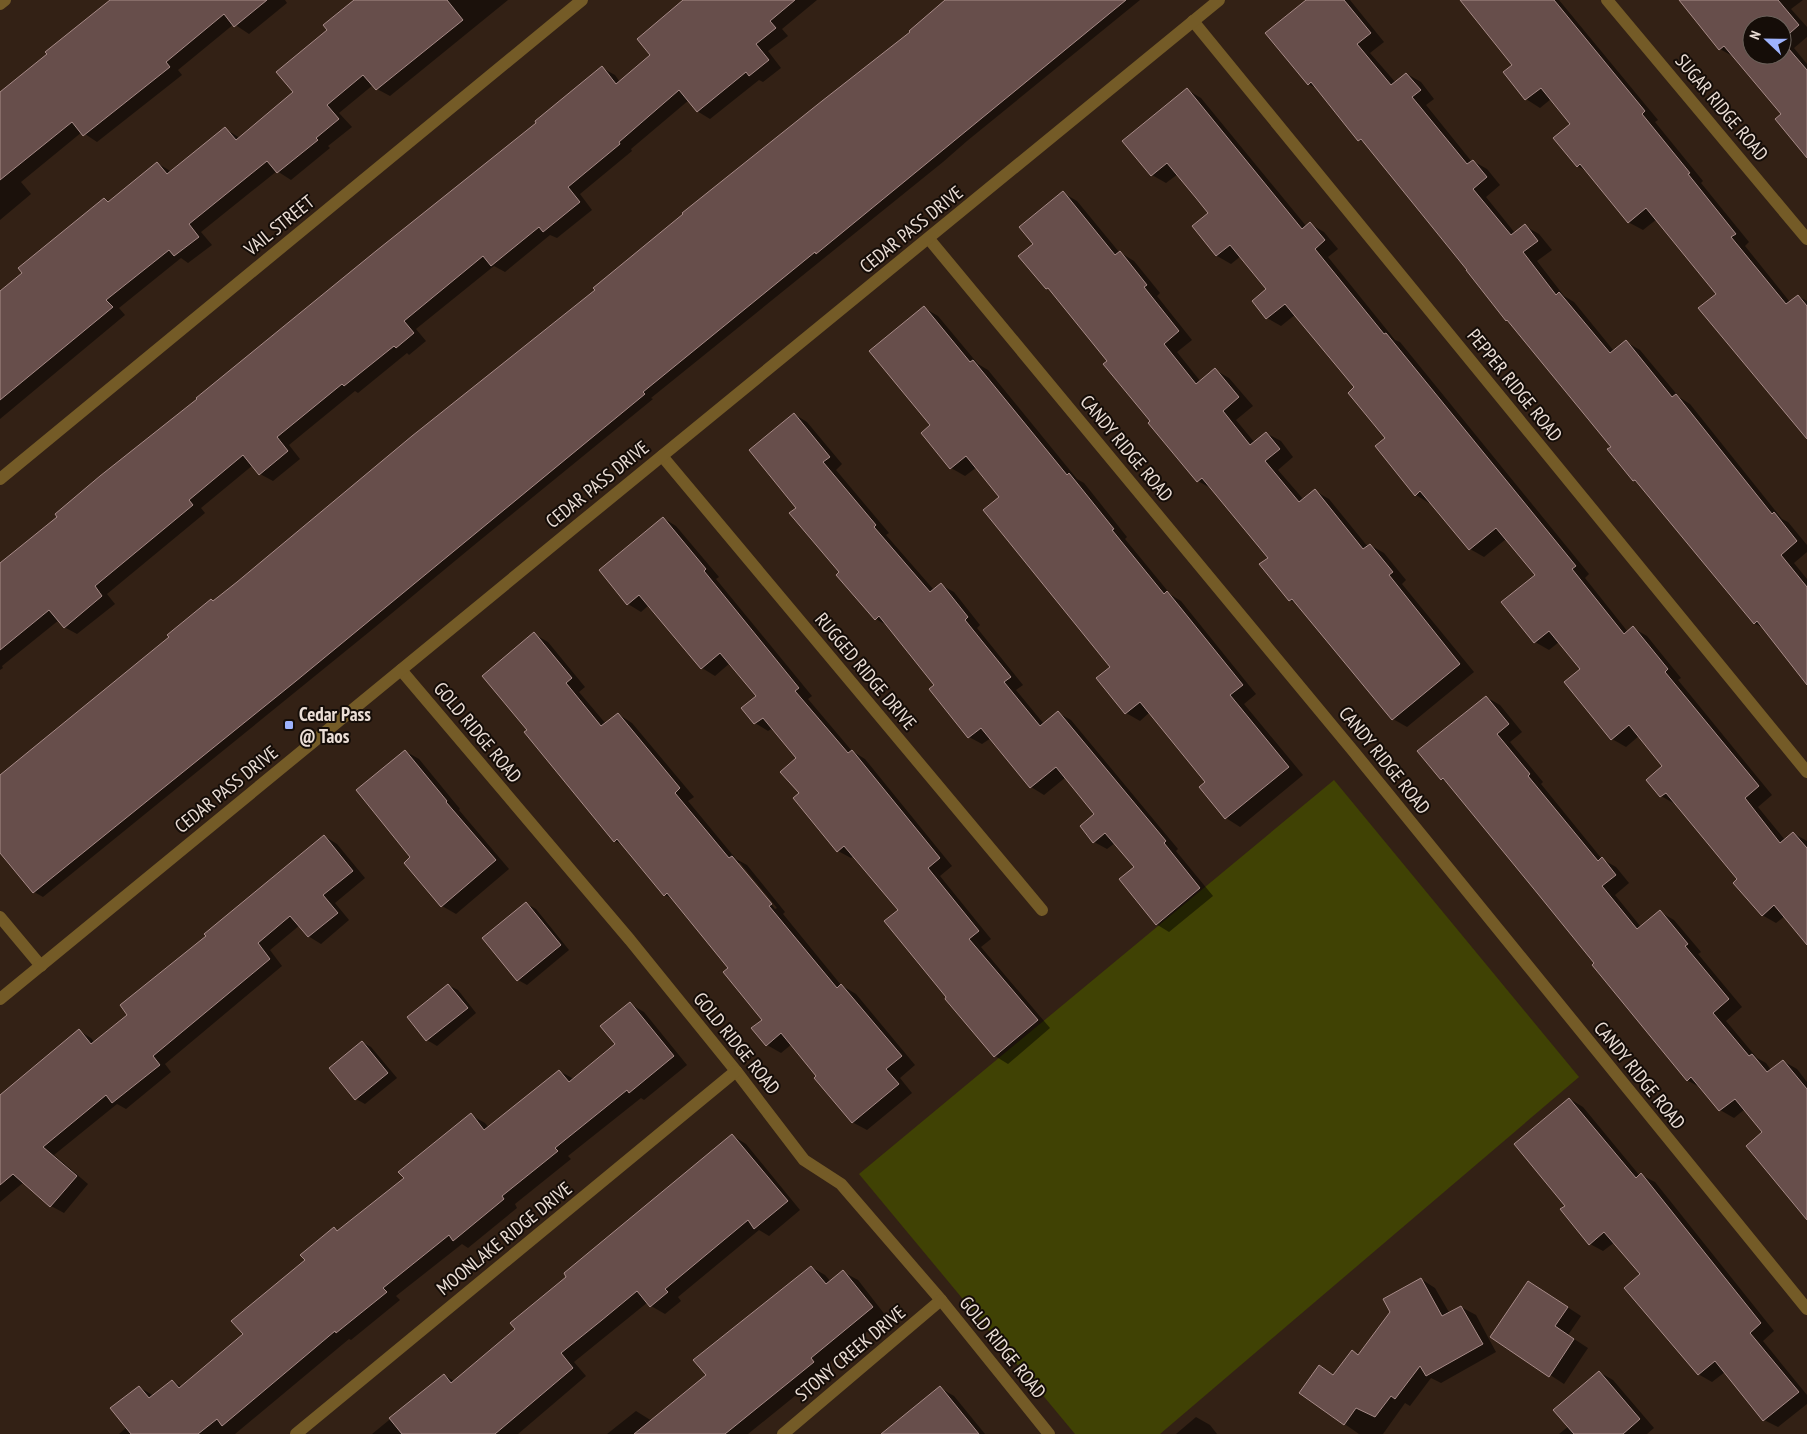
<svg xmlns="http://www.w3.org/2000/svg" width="1807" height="1434" viewBox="0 0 1807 1434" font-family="'PT Sans Narrow',sans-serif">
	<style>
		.park { fill: #404204 }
		.shadow { fill: #0007; fill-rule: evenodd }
		.building { fill: #674e4b; stroke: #a78b88 }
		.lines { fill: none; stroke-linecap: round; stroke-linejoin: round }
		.minor { stroke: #745b27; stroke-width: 12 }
		.poi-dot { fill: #9eb3fd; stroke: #150d08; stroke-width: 2 }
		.labels { text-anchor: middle; stroke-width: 4; stroke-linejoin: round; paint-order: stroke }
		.street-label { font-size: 19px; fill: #ebded6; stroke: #150d08 }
		.poi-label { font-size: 19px; font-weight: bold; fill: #ebded6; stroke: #150d08; text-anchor: start }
	</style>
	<rect width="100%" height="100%" fill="#332115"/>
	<path class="park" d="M1334,780L1579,1077L1160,1434H1075L859,1174Z"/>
	<g class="shadow">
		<path d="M113,0H285L287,3L249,34L234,24L178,70L182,75L97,142L82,132L21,182L31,194L0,220V93Z"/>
		<path d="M356,0H508L390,96L377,89L373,85L339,113L352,127L328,146L330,148L291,180L277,171L201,232L212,245L188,263L181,258L119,308L125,315L0,419V292L24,273L105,199L110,202L157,163L172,172L225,129L240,138L295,93L329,30Z"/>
		<path d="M685,0H817L782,29L788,36L768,51L781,68L763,82L759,80L710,119L697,111L689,100L631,149L632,151L580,194L592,210L557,238L550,235L505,272L494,266L416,329L426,341L409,355L407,353L358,393L355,391L289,445L300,459L273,481L260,474L253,465L201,508L205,513L107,594L115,604L77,634L64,627L59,620L2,666L3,668L0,670V565L538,123L602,68L615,75L620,82L652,56Z"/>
		<path d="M947,0H1140L967,141L943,162L651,398L653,399L473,546L374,628L43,897L34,892L0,851V777L912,32Z"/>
		<path d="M1308,0H1350L1384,42L1370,53L1396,83L1407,74L1421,82L1434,99L1426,105L1472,162L1473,161L1487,169L1500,185L1486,197L1515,233L1525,226L1539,234L1552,250L1537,261L1564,296L1574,302L1614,351L1626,342L1640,350L1679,397L1690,404L1782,519L1788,522L1807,545V552L1794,563L1807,579V680L1765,629L1754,623L1640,484L1633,480L1612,447L1511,323L1507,320L1367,144L1359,140L1318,89L1308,84Z"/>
		<path d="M1461,0H1559L1658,120L1655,122L1703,181L1701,183L1749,242L1745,246L1790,302L1798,296L1807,301V437L1718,294L1657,219L1643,230L1628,222L1588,172L1578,166L1572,124L1551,99L1540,108L1526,99L1504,73L1514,65Z"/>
		<path d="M1681,0H1803L1791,9L1807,27V37L1794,48L1807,64V157L1783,114L1734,57L1720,49ZM1752,25H1782V55H1752Z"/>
		<path d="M1187,90L1201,98L1307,227L1310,224L1324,232L1338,249L1328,257L1395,340L1400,342L1589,574L1585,578L1628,632L1633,628L1647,636L1681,678L1678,680L1772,795L1758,807L1785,840L1793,833L1807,841V943L1785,916L1776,923L1762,915L1739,879L1676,803L1675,804L1661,796L1648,780L1664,767L1639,736L1626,747L1612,739L1582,670L1559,642L1549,650L1535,642L1536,575L1506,539L1484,557L1470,549L1431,502L1429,503L1416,495L1387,438L1356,388L1296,314L1281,326L1267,318L1253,301L1268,289L1241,256L1231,264L1217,256L1194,227L1210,213L1178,174L1166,183L1152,175Z"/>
		<path d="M1063,193L1077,201L1119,252L1134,261L1160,293L1157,296L1192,340L1177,352L1201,382L1215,370L1229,378L1253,406L1236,420L1255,443L1266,433L1281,441L1293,457L1278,470L1304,500L1315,491L1329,499L1368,547L1370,545L1384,553L1406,580L1402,584L1474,672L1407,727L1393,719L1300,606L1290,600L1270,558L1212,489L1198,481L1109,361L1052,291L1047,288L1035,244Z"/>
		<path d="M924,308L938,316L978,364L988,370L1077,479L1084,483L1127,537L1125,539L1171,595L1181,601L1256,694L1244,704L1303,775L1240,827L1226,818L1207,782L1150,712L1140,721L1126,713L1112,667L1001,497L977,467L965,476L951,468L932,425Z"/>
		<path d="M794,414L807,422L842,464L836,470L889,533L886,535L934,590L941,585L954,592L980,625L977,628L1023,685L1016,690L1044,724L1058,713L1071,720L1178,849L1176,851L1213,896L1169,932L1156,924L1135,868L1115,843L1107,849L1094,842L1096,815L1066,777L1044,795L1031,787L991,738L982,744L969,737L936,685L888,626L876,619L841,572L797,508Z"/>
		<path d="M663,518L676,526L719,577L716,579L812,696L808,699L852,751L865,759L952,866L940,876L991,939L981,947L1050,1028L1008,1064L995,1056L948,997L899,911L854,856L851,858L838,851L801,793L798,758L773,728L768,731L755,723L743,708L758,696L730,663L715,676L702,668L649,605L641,612L628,604L600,570Z"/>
		<path d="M534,634L548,642L585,687L579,692L606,724L618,714L632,723L694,797L688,801L736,859L747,865L785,912L783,914L841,985L856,994L915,1065L900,1078L912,1093L867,1130L852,1122L792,1044L781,1053L767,1045L753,1029L763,1020L730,968L674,900L665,895L626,847L615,841L526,732L528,730ZM737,863H740L777,908L775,909Z"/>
		<path d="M1486,697L1500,705L1522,732L1510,742L1543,782L1541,784L1602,859L1616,867L1629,883L1615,895L1641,927L1660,912L1674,920L1701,952L1698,954L1742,1007L1726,1021L1757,1058L1766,1063L1771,1070L1783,1061L1797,1069L1807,1082V1220L1747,1146L1764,1132L1745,1109L1734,1118L1720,1110L1701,1088L1687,1080L1596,963L1449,783L1441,779Z"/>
		<path d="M405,751L419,759L460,809L459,810L509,869L456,914L442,906L412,857Z"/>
		<path d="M324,836L337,844L365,878L335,903L349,920L321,944L308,936L300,925L270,950L282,966L165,1064L171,1072L126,1109L117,1104L54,1155L88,1184L64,1213L51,1206L24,1182L0,1202V1096L79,1031L91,1038L95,1043L129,1015L208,937Z"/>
		<path d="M527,904L536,909L569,950L527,985L518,980Z"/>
		<path d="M448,985L458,990L476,1013L437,1046L427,1040L409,1018Z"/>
		<path d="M630,1004L644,1012L687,1065L644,1100L641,1098L568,1156L571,1159L515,1204L517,1208L468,1248L462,1244L396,1296L400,1300L351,1340L349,1339L235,1434H119L127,1427L139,1387L154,1396L172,1381L182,1387L245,1335L334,1229L339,1232L405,1178L471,1115L485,1123L489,1128L559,1071L574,1079L616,1044Z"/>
		<path d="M362,1042L371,1047L397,1078L365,1104L356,1099Z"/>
		<path d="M1570,1099L1583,1107L1640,1176L1641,1175L1655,1182L1774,1331L1763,1341L1807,1395V1404L1778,1427L1764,1420L1725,1372L1712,1382L1698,1374L1642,1274L1615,1242L1603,1251L1590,1244L1567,1206Z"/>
		<path d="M733,1136L746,1144L800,1210L769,1236L759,1230L678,1297L681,1301L665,1314L651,1306L648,1302L574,1362L586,1376L518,1434H372L444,1375L454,1381L517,1330Z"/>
		<path d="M811,1267L825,1275L831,1282L843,1272L858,1280L886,1316L824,1367L827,1370L748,1434H607L636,1411L652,1421L707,1375Z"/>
		<path d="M1421,1279L1435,1288L1450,1314L1461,1307L1476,1315L1496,1352L1441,1383L1431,1378L1410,1406L1405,1403L1383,1434H1359L1300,1393L1320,1367L1334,1375L1359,1356Z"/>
		<path d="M1529,1282L1581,1316L1568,1335L1588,1348L1564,1384L1492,1337Z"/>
		<path d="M1599,1372L1613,1380L1654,1428L1647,1434H1559L1569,1426Z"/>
		<path d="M940,1388L954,1396L985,1434H884Z"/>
		<path d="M1196,1417L1210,1425L1217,1434H1176Z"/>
	</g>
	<g class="building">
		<path d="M110,0H267L234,27L224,14L166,62L170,67L83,136L72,122L0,180V92L47,54L45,52Z"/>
		<path d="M354,0H447L463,20L376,90L363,75L327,105L339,119L316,138L318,140L277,173L267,161L189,224L199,237L174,256L169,250L106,300L113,307L0,400V291L22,273L18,268L104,198L108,202L157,162L167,174L225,127L236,140L293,92L276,72L327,30L323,25Z"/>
		<path d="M683,0H795L770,21L776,28L756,44L769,60L749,76L746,72L697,112L679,90L619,142L620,144L568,187L580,202L543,232L539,227L491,266L483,256L404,321L414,333L396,348L394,346L344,386L342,384L277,437L288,451L259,475L243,455L189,500L193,505L95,586L102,596L64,628L49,610L0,650V563L57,517L55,514L100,476L197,399L196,398L376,251L536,123L535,121L602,66L616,84L650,55L637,39Z"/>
		<path d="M945,0H1126L816,254L815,252L643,392L645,394L296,681L33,893L0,853V775L169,637L167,635L211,599L213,601L237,582L412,436L595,290L593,288L683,214L682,213L822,101L910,32L909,31Z"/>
		<path d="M1306,0H1344L1371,33L1357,44L1391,85L1406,73L1421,90L1412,97L1467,164L1473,160L1487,177L1473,189L1511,235L1525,224L1538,241L1523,252L1556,295L1559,292L1610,353L1626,340L1672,397L1676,394L1772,514L1774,512L1797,541L1781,555L1807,587V685L1757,621L1754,624L1635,480L1633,481L1607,449L1611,447L1507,320L1506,321L1466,270H1467L1361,139L1358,141L1311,82L1308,85L1265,33Z"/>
		<path d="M1460,0H1554L1645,111L1642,114L1690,173L1688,174L1736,234L1731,237L1786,304L1798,295L1807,306V439L1698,308L1716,294L1646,208L1628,223L1580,164L1577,167L1553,138L1570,124L1541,88L1525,100L1503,72L1512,65Z"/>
		<path d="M1679,0H1778L1799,25L1782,40V25H1752V55H1782V41L1807,70V158L1775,119L1781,114L1724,46L1719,50Z"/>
		<path d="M1187,88L1302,229L1310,222L1325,240L1315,249L1384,334L1386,333L1576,566L1572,569L1624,634L1633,626L1668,669L1665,672L1759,786L1745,798L1780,843L1793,832L1807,848V945L1774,905L1762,916L1733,883L1737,879L1666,793L1660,797L1646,780L1662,766L1629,725L1611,740L1564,682L1580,669L1549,631L1534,643L1501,602L1535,575L1496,528L1469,550L1420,491L1415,496L1375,446L1385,438L1348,393L1354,387L1285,304L1266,319L1252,301L1266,289L1230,245L1216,256L1192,226L1208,213L1196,198L1167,163L1151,176L1122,141Z"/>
		<path d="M1063,191L1115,255L1120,251L1147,285L1144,287L1179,331L1164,344L1196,384L1215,368L1239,397L1223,411L1250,445L1266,432L1280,449L1265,461L1299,502L1315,489L1363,549L1370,544L1393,572L1389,575L1460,664L1392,720L1292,599L1289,601L1259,564L1268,558L1202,478L1197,482L1148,423L1150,421L1103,364L1107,361L1048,288L1046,289L1018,256L1033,244L1019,227Z"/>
		<path d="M924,306L970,362L973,360L1067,475L1069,473L1114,529L1112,530L1164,594L1167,591L1243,685L1230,695L1289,767L1225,819L1199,787L1205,782L1140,702L1125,714L1096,678L1110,667L983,510L999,497L966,456L950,469L921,433L930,425L869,351Z"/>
		<path d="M794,413L830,457L823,462L876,525L874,527L930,592L941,583L968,617L965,620L1011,677L1004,682L1040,726L1058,711L1166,841L1164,843L1200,888L1156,925L1119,879L1134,867L1105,833L1093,843L1080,826L1094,814L1056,767L1030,788L981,728L968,738L929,689L934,685L879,616L875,620L836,575L839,572L789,513L796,508L749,450Z"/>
		<path d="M663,517L706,569L704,571L799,688L795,691L848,753L852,750L940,858L928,868L979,931L969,939L1038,1020L994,1057L945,999L946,997L884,921L898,910L844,846L837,852L793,798L799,793L780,772L796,758L763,718L754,724L741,708L756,696L720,653L701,669L639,595L627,605L599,570Z"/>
		<path d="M534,632L572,678L566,683L601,726L618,713L680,788L675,793L729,858L732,856L772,904L769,906L837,988L841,984L902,1056L886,1069L899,1084L852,1123L814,1078L816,1076L781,1033L766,1046L751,1028L762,1020L723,972L728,968L667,893L664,896L617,839L614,842L524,732L527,730L482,676Z"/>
		<path d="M1486,696L1509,724L1497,734L1530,774L1528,776L1598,861L1602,857L1616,875L1602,886L1637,929L1660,910L1688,944L1685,946L1729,999L1713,1013L1749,1056L1752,1054L1767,1072L1783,1060L1807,1089V1220L1746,1146L1762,1132L1735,1099L1719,1111L1691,1077L1687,1081L1592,965L1594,963L1538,894L1443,778L1441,780L1417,751Z"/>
		<path d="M405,750L447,801L446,802L496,860L441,907L404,863L410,857L356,790Z"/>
		<path d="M324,835L353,871L323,895L338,913L308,937L290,916L258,943L270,959L153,1056L160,1065L112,1103L106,1095L43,1147L77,1176L50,1207L13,1174L0,1185V1095L79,1029L91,1044L127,1015L120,1005L206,936L204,934Z"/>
		<path d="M526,902L561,945L517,981L482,938Z"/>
		<path d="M448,984L468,1008L426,1041L407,1017Z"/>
		<path d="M630,1002L674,1056L629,1093L627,1090L555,1148L558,1151L502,1196L504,1199L453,1241L449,1235L383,1288L387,1292L336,1333L335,1331L222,1426L217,1419L198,1434H131L110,1408L139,1386L149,1398L172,1380L179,1388L243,1334L231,1321L305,1260L300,1255L334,1227L337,1231L404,1178L398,1172L471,1113L484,1130L559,1070L569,1082L615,1044L600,1026Z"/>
		<path d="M362,1041L388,1073L355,1100L329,1068Z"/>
		<path d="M1569,1098L1636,1178L1641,1173L1761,1323L1750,1333L1799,1392L1763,1421L1715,1361L1698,1375L1624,1288L1640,1274L1604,1232L1589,1245L1560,1209L1565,1206L1514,1144Z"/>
		<path d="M732,1134L788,1201L754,1229L748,1220L665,1289L668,1292L650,1307L637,1291L602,1320L561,1353L573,1368L495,1434H402L389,1418L444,1374L451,1383L515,1329L510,1323L566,1277L564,1273Z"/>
		<path d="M811,1266L826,1284L843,1270L873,1307L811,1358L814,1362L725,1434H634L706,1375L693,1360Z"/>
		<path d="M1421,1278L1442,1316L1461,1306L1483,1344L1426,1376L1420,1366L1395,1399L1391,1396L1375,1417L1356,1408L1344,1425L1299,1393L1319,1365L1333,1375L1352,1350L1358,1355L1390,1312L1383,1299Z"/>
		<path d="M1528,1281L1568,1307L1555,1326L1574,1339L1549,1377L1490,1337Z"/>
		<path d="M1599,1371L1640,1419L1623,1434H1574L1553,1410Z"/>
		<path d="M940,1386L979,1434H881Z"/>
	</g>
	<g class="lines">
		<g class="minor">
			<path d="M1607,0L1807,239"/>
			<path d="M0,4L5,0"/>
			<path d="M1193,21L1807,772"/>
			<path d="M929,239L1354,752L1807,1309"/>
			<path d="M662,456L1042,910"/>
			<path d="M0,479L582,0"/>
			<path d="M401,670L630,940L736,1071L804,1160L841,1184L941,1300L1049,1434"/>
			<path d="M0,917L41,966"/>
			<path d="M0,999C406,665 812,333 1219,0"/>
			<path d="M296,1434L736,1071"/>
			<path d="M783,1434L941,1300"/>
		</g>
	</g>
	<rect class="poi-dot" x="284" y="720" width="10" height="10" rx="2.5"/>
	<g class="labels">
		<g class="street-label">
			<text transform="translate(1722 107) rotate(50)" y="7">SUGAR RIDGE ROAD</text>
			<text transform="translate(279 225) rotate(-39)" y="7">VAIL STREET</text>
			<text transform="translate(911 229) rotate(-39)" y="7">CEDAR PASS DRIVE</text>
			<text transform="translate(1515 385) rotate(51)" y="7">PEPPER RIDGE ROAD</text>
			<text transform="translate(1127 448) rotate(50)" y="7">CANDY RIDGE ROAD</text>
			<text transform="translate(597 484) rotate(-39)" y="7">CEDAR PASS DRIVE</text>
			<text transform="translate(866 671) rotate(50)" y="7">RUGGED RIDGE DRIVE</text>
			<text transform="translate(478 732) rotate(50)" y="7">GOLD RIDGE ROAD</text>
			<text transform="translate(1385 760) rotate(51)" y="7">CANDY RIDGE ROAD</text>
			<text transform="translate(226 789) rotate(-39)" y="7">CEDAR PASS DRIVE</text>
			<text transform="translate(737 1043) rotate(51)" y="7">GOLD RIDGE ROAD</text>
			<text transform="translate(1640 1075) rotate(51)" y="7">CANDY RIDGE ROAD</text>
			<text transform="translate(504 1238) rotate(-39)" y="7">MOONLAKE RIDGE DRIVE</text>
			<text transform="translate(1003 1347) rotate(51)" y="7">GOLD RIDGE ROAD</text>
			<text transform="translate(850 1353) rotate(-40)" y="7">STONY CREEK DRIVE</text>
		</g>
		<g class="poi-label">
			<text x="299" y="721">Cedar Pass<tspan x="299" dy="22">@ Taos</tspan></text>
		</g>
	</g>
	<g transform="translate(1767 40) rotate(292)"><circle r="24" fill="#150d08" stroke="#6b615a"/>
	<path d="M0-4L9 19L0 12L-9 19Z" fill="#9eb3fd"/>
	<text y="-8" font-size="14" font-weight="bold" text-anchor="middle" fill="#ebded6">N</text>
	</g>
</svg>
